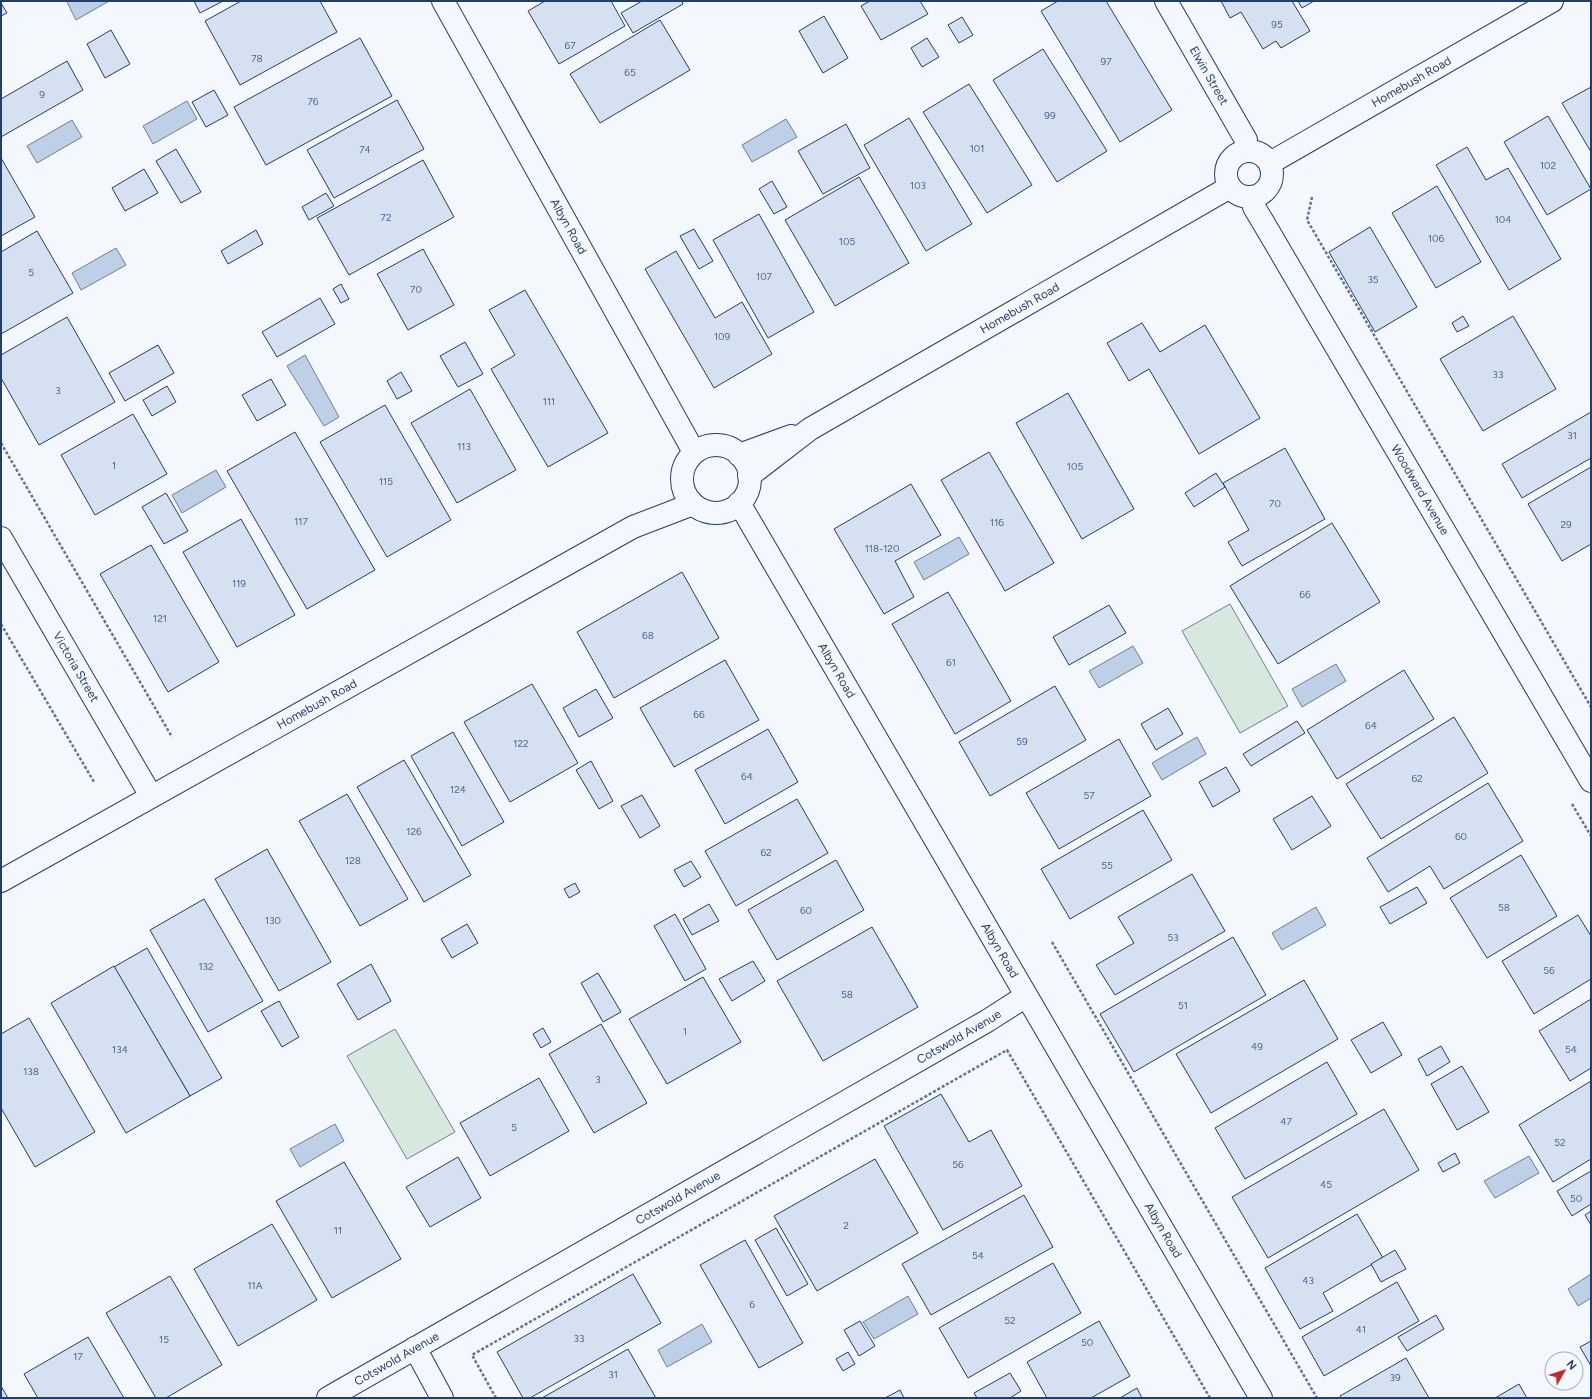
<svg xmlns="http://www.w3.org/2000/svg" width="1592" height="1399" viewBox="0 0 1592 1399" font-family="Figtree,sans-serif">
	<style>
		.green { fill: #d7e8df; stroke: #687fa3 }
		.water { fill: #bed0e5; stroke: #687fa3 }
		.building { fill: #d5e0f0; stroke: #1d3f73 }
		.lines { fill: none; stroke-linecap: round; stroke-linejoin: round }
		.street-casing { stroke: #1d3f73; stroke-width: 24 }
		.secondary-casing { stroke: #1d3f73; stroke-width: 24 }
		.path { stroke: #5e769c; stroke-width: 2.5; stroke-dasharray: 3 2; stroke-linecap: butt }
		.street { stroke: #f4f7fb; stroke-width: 22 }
		.secondary { stroke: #f4f7fb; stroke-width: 22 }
		.labels { text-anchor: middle; stroke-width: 3; stroke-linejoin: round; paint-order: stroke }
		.number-label { font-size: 10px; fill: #4b6792 }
		.street-label { font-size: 12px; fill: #1d3f73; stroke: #f4f7fb }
	</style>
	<rect width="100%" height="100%" fill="#f4f7fb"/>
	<g class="green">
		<path d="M1230,604L1288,706L1240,733L1182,631Z"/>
		<path d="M395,1029L455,1132L407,1159L347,1056Z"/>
	</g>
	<g class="water">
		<path d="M69,1H109L76,20L67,2Z"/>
		<path d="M187,101L197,119L153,144L143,126Z"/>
		<path d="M786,119L797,137L752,162L742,145Z"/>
		<path d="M72,120L82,137L37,163L27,146Z"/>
		<path d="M116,248L126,265L81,290L72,273Z"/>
		<path d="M305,355L339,417L324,426L287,366Z"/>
		<path d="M216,470L226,487L182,513L172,495Z"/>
		<path d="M959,537L969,554L924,580L914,562Z"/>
		<path d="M1133,646L1143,663L1099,688L1089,671Z"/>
		<path d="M1336,664L1346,681L1302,707L1292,689Z"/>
		<path d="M1197,737L1206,754L1162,780L1152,763Z"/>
		<path d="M1316,907L1326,925L1282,950L1272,933Z"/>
		<path d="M335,1124L344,1141L300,1167L290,1149Z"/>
		<path d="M1529,1156L1539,1173L1495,1198L1484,1181Z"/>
		<path d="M1591,1274V1298L1578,1306L1568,1289Z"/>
		<path d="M908,1296L918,1314L874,1339L863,1322Z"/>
		<path d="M702,1324L712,1342L667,1367L658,1350Z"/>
	</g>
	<g class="building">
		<path d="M194,1H223L200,13Z"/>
		<path d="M241,1H320L337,32L240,85L205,21Z"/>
		<path d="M545,1H611L625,26L559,64L528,11Z"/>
		<path d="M642,1H682L683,4L633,33L621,13Z"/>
		<path d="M870,1H920L928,14L881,40L861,6Z"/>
		<path d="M1058,1H1106L1172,110L1120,142L1041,11Z"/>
		<path d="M1221,1H1292L1310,31L1281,48L1276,41L1263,49L1241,12L1230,18Z"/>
		<path d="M1298,1H1314L1302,8Z"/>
		<path d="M1,3L7,13L1,16Z"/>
		<path d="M824,16L848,58L823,73L799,31Z"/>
		<path d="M962,17L973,35L959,43L948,25Z"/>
		<path d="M660,20L690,70L600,123L570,74Z"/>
		<path d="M111,30L130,64L105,78L87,44Z"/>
		<path d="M360,38L392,96L266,165L234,107Z"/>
		<path d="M927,38L939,57L922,67L911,48Z"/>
		<path d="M1043,49L1107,151L1057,182L993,80Z"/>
		<path d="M67,61L83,90L1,137V99Z"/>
		<path d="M969,84L1032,185L987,213L923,112Z"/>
		<path d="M1591,87V152L1562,103Z"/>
		<path d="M214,90L228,115L206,127L192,102Z"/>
		<path d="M397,100L424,149L334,198L307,150Z"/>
		<path d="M1548,116L1591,189L1547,215L1504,142Z"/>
		<path d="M909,118L972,224L926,251L864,145Z"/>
		<path d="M846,124L870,168L823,194L798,151Z"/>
		<path d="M1467,147L1486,180L1508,168L1561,259L1509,290L1436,165Z"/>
		<path d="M176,149L201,192L181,203L156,161Z"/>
		<path d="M1,158L35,217L1,236Z"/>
		<path d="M423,160L454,217L349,275L317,218Z"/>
		<path d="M144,169L158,193L125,211L112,188Z"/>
		<path d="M859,177L909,263L835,306L785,220Z"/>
		<path d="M772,181L787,207L774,214L759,189Z"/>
		<path d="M1437,186L1481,262L1436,288L1392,213Z"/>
		<path d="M326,193L334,206L309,220L302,207Z"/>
		<path d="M759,214L814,312L768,338L713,240Z"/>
		<path d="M1370,227L1417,307L1375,332L1329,252Z"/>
		<path d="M694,229L713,261L699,269L680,236Z"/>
		<path d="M256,230L263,244L228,264L221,251Z"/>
		<path d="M37,231L73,293L1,334V252Z"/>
		<path d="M423,249L454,305L408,330L377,274Z"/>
		<path d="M676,251L715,318L742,302L772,354L714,388L645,269Z"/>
		<path d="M341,284L349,299L341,303L333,289Z"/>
		<path d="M525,290L608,433L548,467L491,369L515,355L489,310Z"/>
		<path d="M320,298L335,324L277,357L262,332Z"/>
		<path d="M1463,316L1469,326L1457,332L1452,323Z"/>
		<path d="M1513,316L1556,389L1483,431L1440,359Z"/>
		<path d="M67,317L115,402L39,445L1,378V355Z"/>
		<path d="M1142,323L1160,352L1205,325L1260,418L1199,454L1149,369L1129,381L1107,343Z"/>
		<path d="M465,342L483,374L458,387L440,356Z"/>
		<path d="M158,345L174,373L125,401L109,373Z"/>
		<path d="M401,372L412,391L397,399L387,381Z"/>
		<path d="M271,379L286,405L257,421L242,395Z"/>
		<path d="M167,386L176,402L152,416L143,400Z"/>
		<path d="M470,389L516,470L457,503L411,423Z"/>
		<path d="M1068,393L1134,509L1082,539L1016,423Z"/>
		<path d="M385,405L451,520L387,557L320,442Z"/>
		<path d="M1591,412V458L1522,498L1502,464Z"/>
		<path d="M133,414L167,474L95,515L61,455Z"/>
		<path d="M295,432L375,570L307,609L227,471Z"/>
		<path d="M1285,448L1325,519L1242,566L1228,542L1249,530L1223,483Z"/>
		<path d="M989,452L1054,563L1005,591L941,480Z"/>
		<path d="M1591,467V544L1562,561L1528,504Z"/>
		<path d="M1216,473L1225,487L1194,507L1185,493Z"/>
		<path d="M911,484L941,535L895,561L914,597L884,614L834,529Z"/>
		<path d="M166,493L188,531L164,544L142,507Z"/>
		<path d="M241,519L295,615L237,647L183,552Z"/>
		<path d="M1332,523L1380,602L1278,664L1230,586Z"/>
		<path d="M151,545L219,662L168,692L100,574Z"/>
		<path d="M682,572L719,638L614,698L577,632Z"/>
		<path d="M948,592L1011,701L955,734L892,624Z"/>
		<path d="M1109,605L1126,633L1069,665L1053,637Z"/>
		<path d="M725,660L759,720L674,767L640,708Z"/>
		<path d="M1404,670L1434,719L1337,779L1307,730Z"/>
		<path d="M532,684L578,763L510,802L464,722Z"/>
		<path d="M1055,686L1086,740L990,796L959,742Z"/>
		<path d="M596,689L613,718L579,737L563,708Z"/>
		<path d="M1168,708L1183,734L1156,750L1141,724Z"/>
		<path d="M1454,717L1488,773L1381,839L1346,784Z"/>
		<path d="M1297,721L1305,733L1251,766L1243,754Z"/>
		<path d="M768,729L798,782L725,824L695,770Z"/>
		<path d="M453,732L504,822L462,846L411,756Z"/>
		<path d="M1119,739L1151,796L1059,849L1026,793Z"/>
		<path d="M404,760L471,875L424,902L357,787Z"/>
		<path d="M591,761L613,801L599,809L576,770Z"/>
		<path d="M1226,767L1240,791L1213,807L1199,782Z"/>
		<path d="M1488,783L1523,841L1444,889L1430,866L1388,892L1367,858Z"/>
		<path d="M347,794L408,899L360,926L299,821Z"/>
		<path d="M642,795L660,826L640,838L621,806Z"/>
		<path d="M1312,796L1331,826L1292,850L1273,819Z"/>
		<path d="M797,799L828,853L736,906L705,851Z"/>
		<path d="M1143,810L1172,860L1070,919L1041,869Z"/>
		<path d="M267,849L331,962L279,991L215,879Z"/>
		<path d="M1521,855L1557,916L1487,958L1450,898Z"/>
		<path d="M836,860L864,910L777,960L748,910Z"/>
		<path d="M691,861L701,877L684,887L674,870Z"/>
		<path d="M1192,874L1225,931L1115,995L1096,965L1134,943L1118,917Z"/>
		<path d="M575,883L580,892L569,898L564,889Z"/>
		<path d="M1417,887L1427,903L1390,924L1380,907Z"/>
		<path d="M204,899L263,1001L208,1032L150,930Z"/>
		<path d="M709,904L719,921L692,935L683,919Z"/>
		<path d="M675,914L706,969L685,981L654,926Z"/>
		<path d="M1578,915L1591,936V979L1534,1014L1502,961Z"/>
		<path d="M467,924L478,943L452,958L441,939Z"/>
		<path d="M872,927L918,1007L823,1061L777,981Z"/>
		<path d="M1233,937L1266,995L1134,1072L1100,1014Z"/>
		<path d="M147,948L222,1078L190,1096L114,967Z"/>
		<path d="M753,961L765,981L732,1001L719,979Z"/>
		<path d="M371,964L391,1001L358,1020L337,984Z"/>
		<path d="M114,966L190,1096L126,1133L51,1003Z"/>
		<path d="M598,973L621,1012L603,1022L581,983Z"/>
		<path d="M703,977L741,1042L667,1084L629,1019Z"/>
		<path d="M1304,980L1338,1039L1211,1113L1176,1054Z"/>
		<path d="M1591,999V1068L1570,1081L1539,1031Z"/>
		<path d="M279,1001L299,1037L282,1047L261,1011Z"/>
		<path d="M29,1018L95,1132L35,1167L1,1108V1034Z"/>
		<path d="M1383,1022L1402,1055L1371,1073L1351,1040Z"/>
		<path d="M601,1024L647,1103L594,1133L549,1054Z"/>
		<path d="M543,1028L551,1042L541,1048L533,1034Z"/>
		<path d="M1441,1046L1450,1062L1427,1076L1418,1059Z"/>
		<path d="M1327,1062L1357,1114L1245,1179L1215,1128Z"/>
		<path d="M1462,1066L1489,1112L1457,1130L1431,1084Z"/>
		<path d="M539,1078L569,1131L490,1176L460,1123Z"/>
		<path d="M1591,1081V1159L1553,1182L1519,1125Z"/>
		<path d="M941,1094L969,1142L991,1130L1022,1186L943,1230L884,1126Z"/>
		<path d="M1384,1109L1419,1170L1268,1258L1232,1197Z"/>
		<path d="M1455,1153L1460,1163L1443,1172L1438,1163Z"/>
		<path d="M458,1157L481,1198L430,1227L406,1187Z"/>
		<path d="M875,1159L918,1233L817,1291L774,1216Z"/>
		<path d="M344,1162L401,1259L332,1298L276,1201Z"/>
		<path d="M1591,1171V1204L1572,1216L1557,1191Z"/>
		<path d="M1024,1195L1053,1247L931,1315L902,1264Z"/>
		<path d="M1591,1211V1225L1585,1215Z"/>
		<path d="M1357,1214L1383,1258L1323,1293L1333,1311L1300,1329L1265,1268Z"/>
		<path d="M272,1224L317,1300L238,1346L194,1269Z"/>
		<path d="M776,1228L808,1284L787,1296L755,1240Z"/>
		<path d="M745,1240L803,1343L759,1368L700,1265Z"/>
		<path d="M1395,1250L1406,1269L1381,1282L1371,1264Z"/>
		<path d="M1053,1263L1081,1313L968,1378L939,1328Z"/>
		<path d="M633,1274L661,1323L530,1398H523L497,1352Z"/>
		<path d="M170,1276L222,1365L166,1398H156L106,1313Z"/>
		<path d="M1397,1282L1419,1321L1324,1376L1302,1337Z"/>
		<path d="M1436,1315L1444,1329L1407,1351L1398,1337Z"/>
		<path d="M860,1321L875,1346L859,1356L844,1330Z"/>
		<path d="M1099,1321L1130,1376L1091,1398H1047L1027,1362Z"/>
		<path d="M88,1337L124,1398H38L24,1374Z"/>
		<path d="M1591,1341V1366L1580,1347Z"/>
		<path d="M628,1349L656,1398H542Z"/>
		<path d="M848,1352L855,1364L843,1371L836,1359Z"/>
		<path d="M1406,1358L1429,1398H1341L1340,1396Z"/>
		<path d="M1010,1373L1021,1391L1010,1398H977L974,1393Z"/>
		<path d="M1519,1384L1527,1398H1495Z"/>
		<path d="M1,1386L8,1398H1Z"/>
		<path d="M1137,1388L1142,1398H1120Z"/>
		<path d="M900,1390L904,1398H885Z"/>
	</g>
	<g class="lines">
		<g class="street-casing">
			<g id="street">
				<path id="s1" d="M443,1L694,452"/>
				<path id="s2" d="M1166,1L1246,140V151"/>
				<path id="s3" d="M1253,198L1254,207L1263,222L1591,781"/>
				<path id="s4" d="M739,503L1261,1398"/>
				<path id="s5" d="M1,538L151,796"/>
				<path d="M415,1348L442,1398"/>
				<path id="s6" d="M328,1398L987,1021L1026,996"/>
			</g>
		</g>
		<g class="secondary-casing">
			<g id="secondary">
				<circle cx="1249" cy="174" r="23"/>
				<path id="s7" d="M1270,163L1552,1"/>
				<circle cx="716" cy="479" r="34"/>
				<path d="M739,455L791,436"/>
				<path id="s8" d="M749,476L810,429L1230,187"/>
				<path id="s9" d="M1,881L633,527L693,504"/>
			</g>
		</g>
		<g class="path">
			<path d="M1312,197L1307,220L1591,707"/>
			<path d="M1,443L172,737"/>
			<path d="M1,624L94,782"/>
			<path d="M1572,804L1591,836"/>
			<path d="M1052,942L1317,1398"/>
			<path d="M496,1398L472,1355L1007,1050L1210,1398"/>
		</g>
		<use href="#street" class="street"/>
		<use href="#secondary" class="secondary"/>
	</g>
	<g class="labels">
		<g class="number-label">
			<text x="1277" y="28">95</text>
			<text x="570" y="49">67</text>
			<text x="257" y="62">78</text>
			<text x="1106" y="65">97</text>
			<text x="630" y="76">65</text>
			<text x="42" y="98">9</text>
			<text x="313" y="105">76</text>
			<text x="1050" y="119">99</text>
			<text x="977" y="152">101</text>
			<text x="365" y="153">74</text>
			<text x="1548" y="169">102</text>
			<text x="918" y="189">103</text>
			<text x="386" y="221">72</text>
			<text x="1503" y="223">104</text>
			<text x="1436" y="242">106</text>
			<text x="847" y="245">105</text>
			<text x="31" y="276">5</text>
			<text x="764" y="280">107</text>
			<text x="1373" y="283">35</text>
			<text x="416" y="293">70</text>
			<text x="722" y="340">109</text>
			<text x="1498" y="378">33</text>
			<text x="58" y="394">3</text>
			<text x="549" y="405">111</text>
			<text x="1572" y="439">31</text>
			<text x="464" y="450">113</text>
			<text x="114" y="469">1</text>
			<text x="1075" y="470">105</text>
			<text x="386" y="485">115</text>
			<text x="1275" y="507">70</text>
			<text x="301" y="525">117</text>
			<text x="997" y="526">116</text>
			<text x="1566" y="528">29</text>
			<text x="882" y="552">118-120</text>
			<text x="239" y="587">119</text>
			<text x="1305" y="598">66</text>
			<text x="160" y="622">121</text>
			<text x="648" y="639">68</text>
			<text x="951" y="666">61</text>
			<text x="699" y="718">66</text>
			<text x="1371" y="729">64</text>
			<text x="1022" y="745">59</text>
			<text x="521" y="747">122</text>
			<text x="747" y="780">64</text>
			<text x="1417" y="782">62</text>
			<text x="458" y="793">124</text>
			<text x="1089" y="799">57</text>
			<text x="414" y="835">126</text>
			<text x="1461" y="840">60</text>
			<text x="766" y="856">62</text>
			<text x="353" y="864">128</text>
			<text x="1107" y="869">55</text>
			<text x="1504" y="911">58</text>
			<text x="806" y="914">60</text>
			<text x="273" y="924">130</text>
			<text x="1173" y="941">53</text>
			<text x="206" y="970">132</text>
			<text x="1549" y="974">56</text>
			<text x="847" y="998">58</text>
			<text x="1183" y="1009">51</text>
			<text x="685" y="1035">1</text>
			<text x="1257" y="1050">49</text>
			<text x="120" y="1053">134</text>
			<text x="1571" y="1053">54</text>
			<text x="31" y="1075">138</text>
			<text x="598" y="1083">3</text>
			<text x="1286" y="1125">47</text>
			<text x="514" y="1131">5</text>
			<text x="1560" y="1146">52</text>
			<text x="958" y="1168">56</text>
			<text x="1326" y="1188">45</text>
			<text x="1576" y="1202">50</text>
			<text x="846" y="1229">2</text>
			<text x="338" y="1234">11</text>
			<text x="978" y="1259">54</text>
			<text x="1308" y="1284">43</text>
			<text x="255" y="1289">11A</text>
			<text x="752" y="1308">6</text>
			<text x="1010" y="1324">52</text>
			<text x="1361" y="1333">41</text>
			<text x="579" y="1342">33</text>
			<text x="164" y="1343">15</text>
			<text x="1087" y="1346">50</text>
			<text x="78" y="1360">17</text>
			<text x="613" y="1378">31</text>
			<text x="1395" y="1381">39</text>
		</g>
		<g class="street-label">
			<text dy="4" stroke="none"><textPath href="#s2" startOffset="86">Elwin Street</textPath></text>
			<text dy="4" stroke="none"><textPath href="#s7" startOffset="163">Homebush Road</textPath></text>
			<text dy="4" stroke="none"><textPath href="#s1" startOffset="258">Albyn Road</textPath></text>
			<text dy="4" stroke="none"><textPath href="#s8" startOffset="319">Homebush Road</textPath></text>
			<text dy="4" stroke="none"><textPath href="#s3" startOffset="337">Woodward Avenue</textPath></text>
			<text dy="4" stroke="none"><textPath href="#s5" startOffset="149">Victoria Street</textPath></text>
			<text dy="4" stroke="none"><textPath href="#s4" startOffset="194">Albyn Road</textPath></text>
			<text dy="4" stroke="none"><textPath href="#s9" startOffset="362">Homebush Road</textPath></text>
			<text dy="4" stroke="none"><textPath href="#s4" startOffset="518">Albyn Road</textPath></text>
			<text dy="4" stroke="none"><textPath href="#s6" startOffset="727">Cotswold Avenue</textPath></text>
			<text dy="4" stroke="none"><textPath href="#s6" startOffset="403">Cotswold Avenue</textPath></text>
			<text dy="4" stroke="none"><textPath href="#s4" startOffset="842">Albyn Road</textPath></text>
			<text dy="4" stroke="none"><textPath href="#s6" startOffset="79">Cotswold Avenue</textPath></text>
		</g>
	</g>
	<rect width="1592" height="1399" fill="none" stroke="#1d3f73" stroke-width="4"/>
	<g transform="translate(1564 1371) rotate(51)"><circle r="19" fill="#f4f7fb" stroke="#9eadc5"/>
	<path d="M0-3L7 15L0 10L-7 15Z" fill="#c62828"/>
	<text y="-6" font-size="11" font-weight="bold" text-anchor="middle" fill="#1d3f73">N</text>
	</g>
</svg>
